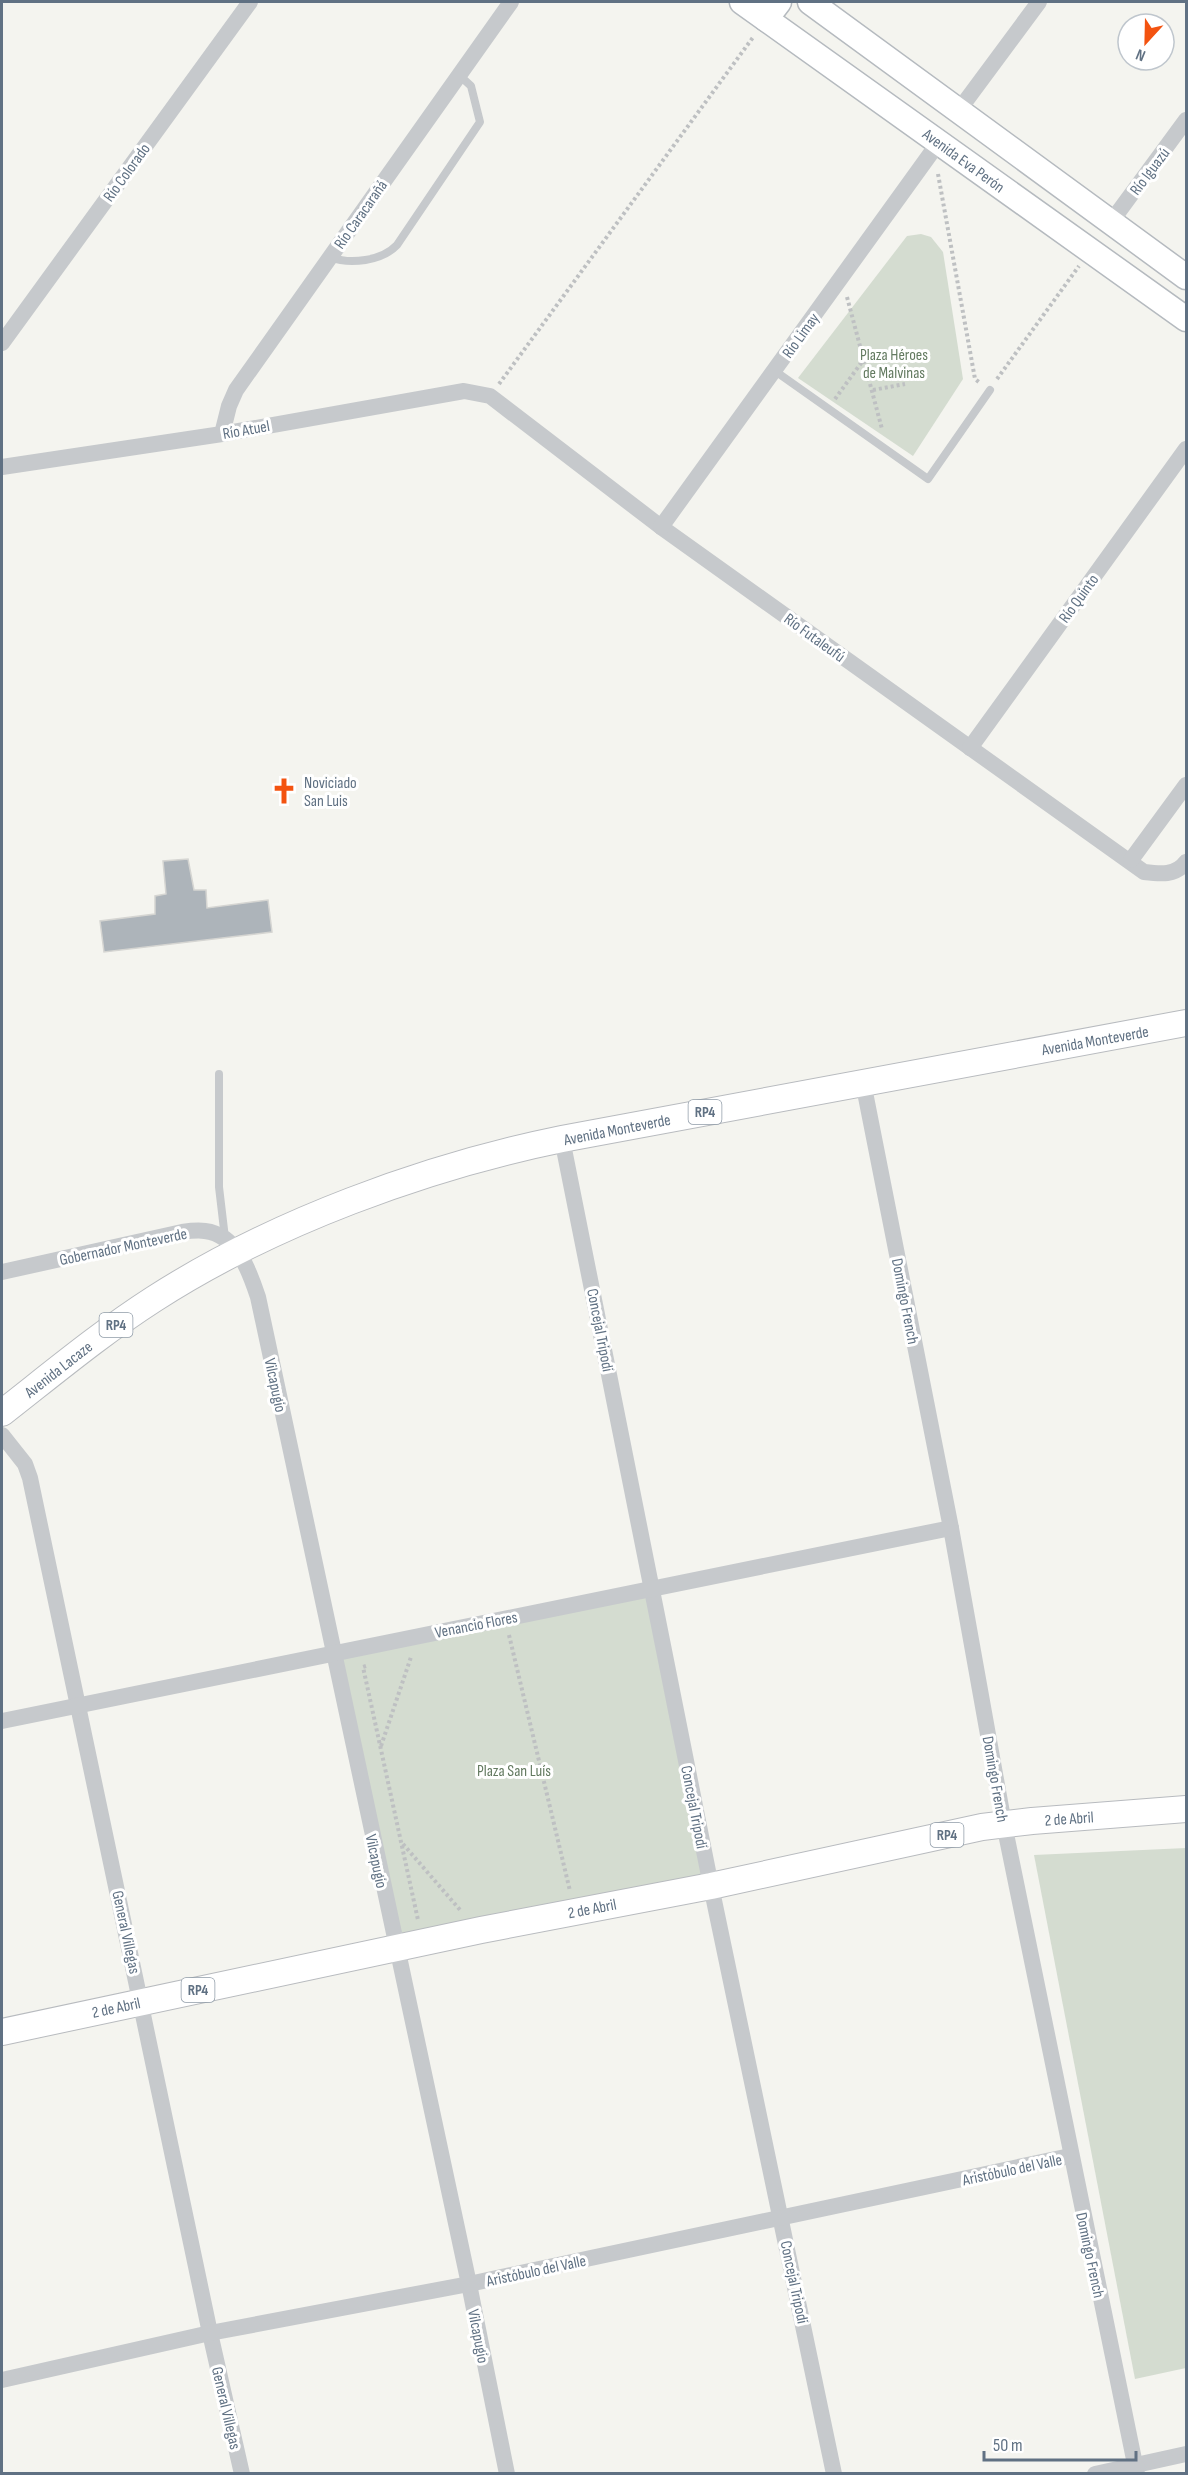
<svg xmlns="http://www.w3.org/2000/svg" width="1188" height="2475" viewBox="0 0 1188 2475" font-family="'Sofia Sans Condensed',sans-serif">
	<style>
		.green { fill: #d4dcd0 }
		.building { fill: #adb4ba; stroke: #d5d5d2; stroke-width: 1.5 }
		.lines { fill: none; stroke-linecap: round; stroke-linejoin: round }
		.secondary-casing { stroke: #b5babf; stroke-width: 27 }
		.primary-casing { stroke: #b8bbbf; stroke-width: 28 }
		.path { stroke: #bec0c2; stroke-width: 4; stroke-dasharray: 3 3; stroke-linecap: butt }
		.service { stroke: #c6c9cc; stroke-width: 8 }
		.minor { stroke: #c6c9cc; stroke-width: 16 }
		.secondary { stroke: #fff; stroke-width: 24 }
		.primary { stroke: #fff; stroke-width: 26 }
		.labels { text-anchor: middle; stroke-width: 6; stroke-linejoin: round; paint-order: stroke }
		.shield { fill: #fff; stroke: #909ca8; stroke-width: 1.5 }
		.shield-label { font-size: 15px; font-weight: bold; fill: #607183 }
		.street-label { font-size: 16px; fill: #607183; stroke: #fff }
		.park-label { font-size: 16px; fill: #637a60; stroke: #fff }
		.poi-label { font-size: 16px; fill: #607183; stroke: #fff; text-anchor: start }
	</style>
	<rect width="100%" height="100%" fill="#f4f4ef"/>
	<g class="green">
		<path d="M921,234L931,237L943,252L963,379L913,456L798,378L907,236Z"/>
		<path d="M653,1588L711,1886L395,1949L332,1653Z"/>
		<path d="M1186,1848V2368L1135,2379L1034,1855Z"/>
	</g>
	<path class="building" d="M188,859L194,890H206L207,908L268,900L272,932L104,952L100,921L155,914V896L166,894L163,861Z"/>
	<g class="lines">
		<g class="secondary-casing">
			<g id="secondary">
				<path d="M742,2L1186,319"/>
				<path d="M810,2L1186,277"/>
				<path d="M766,19L779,2"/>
			</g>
		</g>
		<g class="primary-casing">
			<g id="primary">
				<path d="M2,1413C52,1374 101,1333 154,1299C272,1223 425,1167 562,1139L1186,1023"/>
				<path d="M2,2032L481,1930L711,1886L982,1827L1032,1821L1186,1809"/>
			</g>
		</g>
		<g class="path">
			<path d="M938,174L975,379L980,383"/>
			<path d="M847,297L882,429"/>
			<path d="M997,379L1079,266"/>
			<path d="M499,384L754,36"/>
			<path d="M873,390L905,384"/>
			<path d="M835,399L864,359"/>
			<path d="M509,1635L570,1891"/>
			<path d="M366,1666L363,1667L418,1920"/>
			<path d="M381,1746L411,1657"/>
			<path d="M403,1844L461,1911"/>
		</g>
		<g class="service">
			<path d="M330,257C350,265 382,261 397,245L480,122L471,86L459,75"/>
			<path d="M775,371L928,479L990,390"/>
			<path d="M219,1074V1187L225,1238"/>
		</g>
		<g class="minor">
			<path d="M959,110L1039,2"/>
			<path d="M1111,222L1186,120"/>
			<path d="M2,343L250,2"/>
			<path d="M222,434L229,406L236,390L511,2"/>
			<path d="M2,467L222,434L464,391L490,396L661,527L1144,872C1160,874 1176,876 1186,862"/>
			<path d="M661,527L939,142"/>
			<path d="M970,748L1186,449"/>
			<path d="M1131,860L1186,785"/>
			<path d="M863,1082L951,1528L1004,1824L1137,2474"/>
			<path d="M562,1139L711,1886L834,2474"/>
			<path d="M2,1272L182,1232C189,1231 198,1230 205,1231C237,1235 249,1270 258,1297L469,2284L507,2474"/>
			<path d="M2,1435L25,1464L30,1478L210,2333L242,2474"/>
			<path d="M2,1721L951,1528"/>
			<path d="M2,2380L210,2333L469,2284L1070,2156"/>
			<path d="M1095,2474L1186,2454"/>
		</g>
		<use href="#secondary" class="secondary"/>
		<use href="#primary" class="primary"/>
	</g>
	<defs>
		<g id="church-bare" transform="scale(2.07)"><path d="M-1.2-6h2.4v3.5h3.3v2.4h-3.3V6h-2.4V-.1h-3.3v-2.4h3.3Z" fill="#f35310" stroke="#fff" stroke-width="2.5" paint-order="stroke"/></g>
	</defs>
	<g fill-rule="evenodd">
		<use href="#church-bare" x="284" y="791"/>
	</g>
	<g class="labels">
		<g class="shield">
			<rect x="688.5" y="1100" width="33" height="24" rx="4.5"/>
			<rect x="99.5" y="1313" width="33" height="24" rx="4.5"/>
			<rect x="930.5" y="1823" width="33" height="24" rx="4.5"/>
			<rect x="181.5" y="1978" width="33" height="24" rx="4.5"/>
		</g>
		<g class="shield-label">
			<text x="705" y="1117">RP4</text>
			<text x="116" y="1330">RP4</text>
			<text x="947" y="1840">RP4</text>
			<text x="198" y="1995">RP4</text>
		</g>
		<g class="street-label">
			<text transform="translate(964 160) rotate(36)" y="6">Avenida Eva Perón</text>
			<text transform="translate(1149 171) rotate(-53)" y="6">Río Iguazú</text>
			<text transform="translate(126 172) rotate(-54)" y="6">Río Colorado</text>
			<text transform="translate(360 214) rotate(-55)" y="6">Río Caracarañá</text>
			<text transform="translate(800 335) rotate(-54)" y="6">Río Limay</text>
			<text transform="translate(246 429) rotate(-10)" y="6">Río Atuel</text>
			<text transform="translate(1078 598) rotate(-54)" y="6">Río Quinto</text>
			<text transform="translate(815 637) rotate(36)" y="6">Río Futaleufú</text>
			<text transform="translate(1095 1040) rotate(-10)" y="6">Avenida Monteverde</text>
			<text transform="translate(617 1129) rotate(-11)" y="6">Avenida Monteverde</text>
			<text transform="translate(123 1246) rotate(-12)" y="6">Gobernador Monteverde</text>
			<text transform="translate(906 1301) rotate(79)" y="6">Domingo French</text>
			<text transform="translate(601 1330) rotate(79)" y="6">Concejal Tripodi</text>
			<text transform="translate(58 1369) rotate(-38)" y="6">Avenida Lacaze</text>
			<text transform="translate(276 1385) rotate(78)" y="6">Vilcapugio</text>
			<text transform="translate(476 1624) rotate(-11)" y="6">Venancio Flores</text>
			<text transform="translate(996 1779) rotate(80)" y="6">Domingo French</text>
			<text transform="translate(695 1807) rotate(79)" y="6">Concejal Tripodi</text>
			<text transform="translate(1069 1818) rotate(-4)" y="6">2 de Abril</text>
			<text transform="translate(377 1861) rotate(78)" y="6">Vilcapugio</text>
			<text transform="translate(592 1908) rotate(-11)" y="6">2 de Abril</text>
			<text transform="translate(127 1932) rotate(78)" y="6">General Villegas</text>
			<text transform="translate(116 2007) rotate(-12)" y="6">2 de Abril</text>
			<text transform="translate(1012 2169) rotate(-12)" y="6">Aristóbulo del Valle</text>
			<text transform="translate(1091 2255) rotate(78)" y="6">Domingo French</text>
			<text transform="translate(536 2270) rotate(-12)" y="6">Aristóbulo del Valle</text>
			<text transform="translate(795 2282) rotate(78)" y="6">Concejal Tripodi</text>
			<text transform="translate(479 2336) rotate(79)" y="6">Vilcapugio</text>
			<text transform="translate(227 2408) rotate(77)" y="6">General Villegas</text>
		</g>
		<g class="park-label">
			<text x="894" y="360">Plaza Héroes<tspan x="894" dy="18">de Malvinas</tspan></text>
			<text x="514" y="1776">Plaza San Luís</text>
		</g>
		<g class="poi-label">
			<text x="304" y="788">Noviciado<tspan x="304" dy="18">San Luis</tspan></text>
		</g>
	</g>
	<rect width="1188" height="2475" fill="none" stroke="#607183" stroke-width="6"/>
	<g transform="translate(1146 42) rotate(202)"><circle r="28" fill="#ffffff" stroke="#bfc6cd" stroke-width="1.5"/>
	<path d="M0-4.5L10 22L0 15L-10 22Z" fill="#f35310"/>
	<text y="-9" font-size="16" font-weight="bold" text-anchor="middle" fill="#607183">N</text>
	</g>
	<path d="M984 2451v9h152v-9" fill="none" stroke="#607183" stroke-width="3"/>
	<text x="993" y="2451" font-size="18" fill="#607183" stroke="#ffffff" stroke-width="4.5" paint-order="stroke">50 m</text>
</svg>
